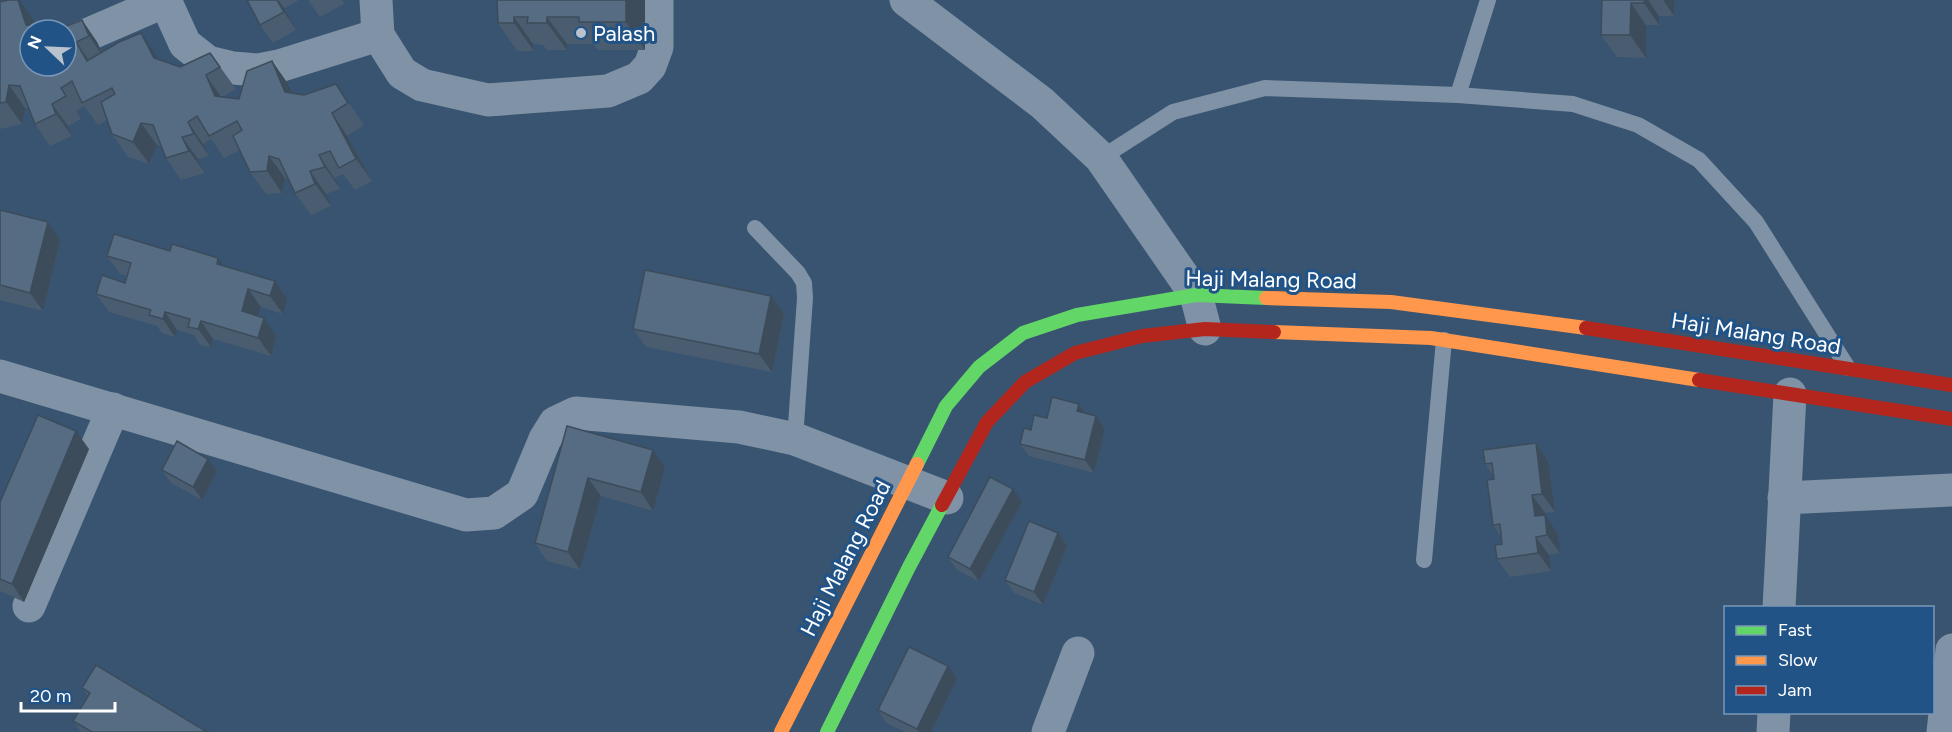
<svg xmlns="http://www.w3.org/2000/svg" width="1952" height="732" viewBox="0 0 1952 732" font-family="Figtree,sans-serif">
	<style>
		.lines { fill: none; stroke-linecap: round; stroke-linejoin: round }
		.lane { stroke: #7f92a6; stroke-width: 16 }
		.street { stroke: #7f92a6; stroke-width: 33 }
		.fast { stroke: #63d668; stroke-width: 14 }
		.slow { stroke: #ff974d; stroke-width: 14 }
		.jam { stroke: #b3261e; stroke-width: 14 }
		.wall { fill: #4a5d70 }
		.shaded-wall { fill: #3c4c5b }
		.building { fill: #566c82; stroke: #3c4c5b; stroke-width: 1.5 }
		.poi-dot { fill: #b9c3cd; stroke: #215387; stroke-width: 2 }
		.labels { text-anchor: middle; stroke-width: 6; stroke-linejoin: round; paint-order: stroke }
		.poi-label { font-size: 22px; fill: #fff; stroke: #215387; text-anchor: start }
		.street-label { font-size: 22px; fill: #fff; stroke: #215387 }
	</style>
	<rect width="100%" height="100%" fill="#385470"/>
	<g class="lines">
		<g class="lane">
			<path d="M1458,95L1488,0"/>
			<path d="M1101,158L1173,112L1265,88L1458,95L1573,104L1638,125L1699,160L1756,222L1848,368"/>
			<path d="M755,228L798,273L804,283L805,298L795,439"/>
			<path d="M1424,560L1444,340"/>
		</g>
		<g class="street">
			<path d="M165,0L185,44L208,62L233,68L258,70L279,66L378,35"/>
			<path d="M376,0L378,35L402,73L422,85L488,100L608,91L639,78L650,66L657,47V0"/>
			<path d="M906,0L1042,103L1101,158L1196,295L1205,329"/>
			<path d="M66,44L165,1"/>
			<path d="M0,376L466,515L494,513L522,494L545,439L555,423L576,413L739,427L795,439L947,498"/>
			<path d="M1784,498L1952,490"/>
			<path d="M29,606L113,409"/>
			<path d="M1779,608L1790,394"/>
			<path d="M1048,732L1078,653"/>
			<path d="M1773,732L1774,712"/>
			<path d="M1943,732L1952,650"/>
		</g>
		<g class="fast">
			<path d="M917,464L946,406L979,367L1023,333L1077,315L1196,295L1266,298"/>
			<path d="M827,732L909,567L942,505"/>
		</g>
		<g class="slow">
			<path d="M1266,298L1391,302L1586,328"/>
			<path d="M1274,332L1431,338L1699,380"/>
			<path d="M781,732L917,464"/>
		</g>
		<g class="jam">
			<path d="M1586,328L1952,385"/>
			<path d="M1699,380L1952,419"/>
			<path d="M942,505L987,422L1025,382L1075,353L1142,336L1205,329L1274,332"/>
		</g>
	</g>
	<g class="wall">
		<path d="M247,0H299L284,8L296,30L273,43L260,25Z"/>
		<path d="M308,0H342L344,4L320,17Z"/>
		<path d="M497,0H645V50H598L594,44H567V50H547L543,45L533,44L534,51H517L498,23Z"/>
		<path d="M1602,0H1674V16H1659V25H1646V58L1617,57L1601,35Z"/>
		<path d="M0,2L33,20L35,27L30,66L82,20L97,42L102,52L156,55L159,60L180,67L210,53L236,89L222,97L239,99L272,61L288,84L292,93L304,95L336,84L364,125L347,136L372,181L355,190L343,174L334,178L340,189L326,194L331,206L311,215L295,193L289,179L285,178L282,193L266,194L250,172L240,150L224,158L211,139L203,144L209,156L198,159L205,173L181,180L166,158L161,146L157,145L149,164L128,157L112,134L107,120L98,125L84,106L76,111L81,119L68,126L72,136L50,146L35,124L29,108H25L22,124L1,129L0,126Z"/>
		<path d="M0,210L48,222L60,240L43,311L0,300Z"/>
		<path d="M107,256L225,267L287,299L283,314L261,307L258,316L276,336L271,356L213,339L211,347L200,345L194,335L177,330L175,337L162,333L157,326L109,312L96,294L125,283L127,276L120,274Z"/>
		<path d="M771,296L784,314L772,372L646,347L633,329Z"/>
		<path d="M1079,404L1086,413L1105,429L1094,473L1029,456L1020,444L1031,430L1047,418Z"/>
		<path d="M567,426L665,468L653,511L601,496L580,570L547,561L535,543Z"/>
		<path d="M1536,443L1548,461L1555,512L1545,513V516L1558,534L1560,553L1549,555L1551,571L1510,577L1497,559L1502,544L1501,537L1493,525L1494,476L1485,464Z"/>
		<path d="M89,449L24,602L0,591V502Z"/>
		<path d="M208,459L217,471L202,500L171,483L162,470Z"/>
		<path d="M1022,502L979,581L957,570L948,557Z"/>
		<path d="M1058,533L1067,546L1043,605L1014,593L1005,580Z"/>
		<path d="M957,679L931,732H905L886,723L878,710Z"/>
		<path d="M82,688L207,732H81L73,721L88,696Z"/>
	</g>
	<g class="shaded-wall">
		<path d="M18,0H19L33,20L36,30L26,25Z"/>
		<path d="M277,0H278L284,8L296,30L284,12Z"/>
		<path d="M626,0H645V50L626,22Z"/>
		<path d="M1644,0H1648L1659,16V25L1644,3Z"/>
		<path d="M1663,0H1674V16Z"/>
		<path d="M1631,3L1646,25V58L1630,35Z"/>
		<path d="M514,17L533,44L534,51L514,23Z"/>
		<path d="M547,17L567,44V50L547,23Z"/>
		<path d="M82,20L97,42L104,58L89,36Z"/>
		<path d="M141,33L156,55L170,80L154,58Z"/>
		<path d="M76,42L91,64L87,61Z"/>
		<path d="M272,61L288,84L301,114L285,92Z"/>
		<path d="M206,75L221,97L215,96Z"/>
		<path d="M9,85L25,108L22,124L6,102Z"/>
		<path d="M52,104L68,126L72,136L56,114Z"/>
		<path d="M332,113L347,136L372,181L356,159Z"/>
		<path d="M188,122L203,144L209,156L194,134Z"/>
		<path d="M141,123L157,145L149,164L133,142Z"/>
		<path d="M182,137L198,159L205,173L189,151Z"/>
		<path d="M319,155L334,178L340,189L325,167Z"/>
		<path d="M269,156L285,178L282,193L267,171Z"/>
		<path d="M310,171L326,194L331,206L315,184Z"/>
		<path d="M48,222L60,240L43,311L30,293Z"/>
		<path d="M218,258L231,276L217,264Z"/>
		<path d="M275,281L287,299L283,314L270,296Z"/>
		<path d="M248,289L261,307L254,329L242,311Z"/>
		<path d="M771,296L784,314L772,372L759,354Z"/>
		<path d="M165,312L177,330L175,337L163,319Z"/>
		<path d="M264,318L276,336L271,356L258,338Z"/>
		<path d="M201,321L213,339L211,347L198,329Z"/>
		<path d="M1079,404L1088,417L1077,411Z"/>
		<path d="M1096,416L1105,429L1094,473L1085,460Z"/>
		<path d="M76,431L89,449L24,602L12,584Z"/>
		<path d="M1536,443L1548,461L1555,512L1542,494Z"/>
		<path d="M653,450L665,468L653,511L641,492Z"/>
		<path d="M208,459L217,471L202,500L193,487Z"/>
		<path d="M588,478L601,496L580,570L568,552Z"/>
		<path d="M1013,489L1022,502L979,581L970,569Z"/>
		<path d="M1532,495L1545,513L1547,534L1535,516Z"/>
		<path d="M1545,515L1558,534L1560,553L1547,535Z"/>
		<path d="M1058,533L1067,546L1043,605L1034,592Z"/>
		<path d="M1536,537L1549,555L1551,571L1538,553Z"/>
		<path d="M948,666L957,679L931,732H919L917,729Z"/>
	</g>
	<g class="building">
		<path d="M8,0H18L26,25L45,30H30V66H66V30H56L82,20L89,36L76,42L87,61L119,42L141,33L154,58L180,67L210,53L220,67L206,75L215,96L239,99L247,71L272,61L285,92L304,95L336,84L348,103L332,113L356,159L339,168L330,151L319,155L325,167L310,171L315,184L295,193L279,159L269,156L267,171L250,172L233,136L242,130L237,121L209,136L197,116L188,122L194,134L182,137L189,151L166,158L153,125L141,123L133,142L112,134L101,102L115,94L112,88L82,103L72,81L61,88L66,96L52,104L56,114L35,124L20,86L9,85L6,102L0,103V2Z"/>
		<path d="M247,0H277L284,12L260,25Z"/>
		<path d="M497,0H626V22H579V17H547V23H527L528,17H514V23H498Z"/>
		<path d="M1602,0H1644V3H1631L1630,35H1601Z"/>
		<path d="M0,210L48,222L30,293L0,285Z"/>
		<path d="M114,234L170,251L172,244L218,258L217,264L275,281L270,296L248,289L242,311L264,318L258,338L201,321L198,329L188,327L190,319L165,312L163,319L149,315L151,310L96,294L102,275L125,283L131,263L107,256Z"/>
		<path d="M645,270L771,296L759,354L633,329Z"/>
		<path d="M1052,397L1079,404L1077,411L1096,416L1085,460L1020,444L1024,428L1031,430L1034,415L1047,418Z"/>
		<path d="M38,415L76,431L12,584L0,579V502Z"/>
		<path d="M567,426L653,450L641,492L588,478L568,552L535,543Z"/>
		<path d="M177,441L208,459L193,487L162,470Z"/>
		<path d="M1536,443L1542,494L1532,495L1535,516L1545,515L1547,535L1536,537L1538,553L1497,559L1495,545L1502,544L1500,524L1493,525L1487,480L1494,479L1492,463L1485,464L1483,450Z"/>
		<path d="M990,477L1013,489L970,569L948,557Z"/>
		<path d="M1029,521L1058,533L1034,592L1005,580Z"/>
		<path d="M909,647L948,666L917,729L878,710Z"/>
		<path d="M96,665L207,732H92L73,721L90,693L82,688Z"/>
	</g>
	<circle class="poi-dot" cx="581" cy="33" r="6"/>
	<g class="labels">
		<g class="poi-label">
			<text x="593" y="41">Palash</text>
		</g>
		<g class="street-label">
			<text transform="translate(1271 279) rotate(1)" y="8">Haji Malang Road</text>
			<text transform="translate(1756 333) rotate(9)" y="8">Haji Malang Road</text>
			<text transform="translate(845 558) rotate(-63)" y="8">Haji Malang Road</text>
		</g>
	</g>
	<rect x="1724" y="606" width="210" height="108" fill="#215387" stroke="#7a98b7" stroke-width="1.5"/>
	<rect x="1736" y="626" width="30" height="9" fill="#63d668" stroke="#7a98b7" stroke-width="1.5"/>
	<text x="1778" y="636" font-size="18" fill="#ffffff">Fast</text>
	<rect x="1736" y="656" width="30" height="9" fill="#ff974d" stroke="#7a98b7" stroke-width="1.5"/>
	<text x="1778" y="666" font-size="18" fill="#ffffff">Slow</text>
	<rect x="1736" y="686" width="30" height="9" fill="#b3261e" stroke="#7a98b7" stroke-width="1.5"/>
	<text x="1778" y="696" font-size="18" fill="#ffffff">Jam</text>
	<g transform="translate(48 48) rotate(293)"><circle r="28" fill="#215387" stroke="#7a98b7" stroke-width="1.5"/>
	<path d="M0-4.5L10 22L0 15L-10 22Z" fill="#b9c3cd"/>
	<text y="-9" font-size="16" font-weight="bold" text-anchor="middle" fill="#ffffff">N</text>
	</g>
	<path d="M21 702v9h94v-9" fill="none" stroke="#ffffff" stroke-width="3"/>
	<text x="30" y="702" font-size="18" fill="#ffffff" stroke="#215387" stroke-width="4.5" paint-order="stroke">20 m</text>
</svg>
